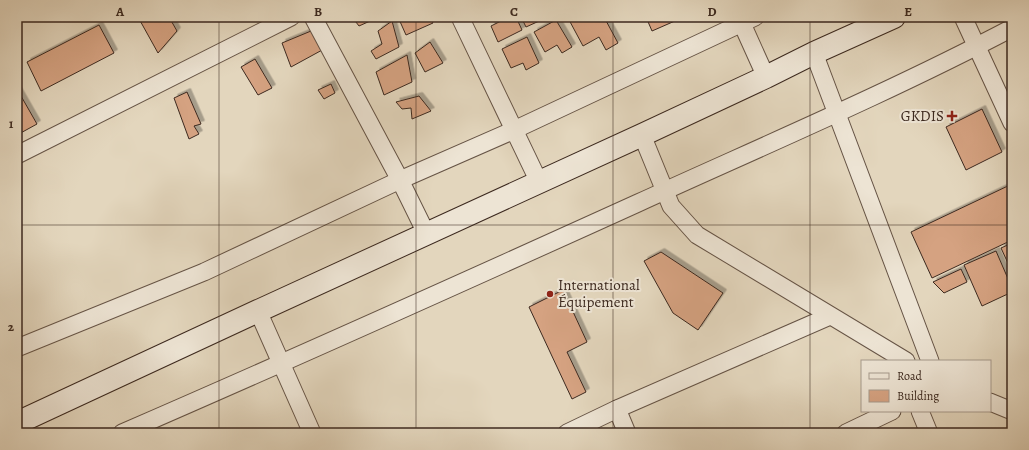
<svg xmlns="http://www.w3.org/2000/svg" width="1029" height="450" viewBox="0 0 1029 450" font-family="Alegreya,serif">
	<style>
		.building { fill: #d5a281; stroke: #3c291f; filter: url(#shadow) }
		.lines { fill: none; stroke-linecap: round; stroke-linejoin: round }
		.minor-casing { stroke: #665446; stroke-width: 19 }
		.secondary-casing { stroke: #3c291f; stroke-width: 24 }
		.minor { stroke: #ede4d4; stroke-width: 17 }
		.secondary { stroke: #ede4d4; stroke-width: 22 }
		.grid { fill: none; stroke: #3c291f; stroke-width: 1; stroke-opacity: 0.55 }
		.poi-dot { fill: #8f2418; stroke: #ede4d4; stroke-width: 1.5 }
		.labels { text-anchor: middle; stroke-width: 4; stroke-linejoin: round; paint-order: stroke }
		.poi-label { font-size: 15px; fill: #3c291f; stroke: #ede4d4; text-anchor: end }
		.neatline { fill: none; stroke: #3c291f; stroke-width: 1.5 }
		.grid-label { font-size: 13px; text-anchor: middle; font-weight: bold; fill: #3c291f }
	</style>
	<defs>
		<filter id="shadow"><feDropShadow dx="3.5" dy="-3.5" stdDeviation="0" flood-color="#0004"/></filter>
	</defs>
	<rect width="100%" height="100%" fill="#e3d6bd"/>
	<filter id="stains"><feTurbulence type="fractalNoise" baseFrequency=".005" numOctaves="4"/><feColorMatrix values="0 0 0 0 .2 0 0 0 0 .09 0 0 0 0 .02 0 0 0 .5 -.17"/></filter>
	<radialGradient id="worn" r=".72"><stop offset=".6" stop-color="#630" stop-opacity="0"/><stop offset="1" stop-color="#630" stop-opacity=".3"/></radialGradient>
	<g class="building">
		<path d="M138,17H169L177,31L158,53Z"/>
		<path d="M352,17H379L359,26Z"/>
		<path d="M398,17H430L433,23L406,35Z"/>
		<path d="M501,17H516L522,30L498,42L491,26L503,20Z"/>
		<path d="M521,17H548L526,27Z"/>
		<path d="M569,17H604L618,43L606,50L599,37L583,46L568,18Z"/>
		<path d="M627,17H638L629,21Z"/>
		<path d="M646,17H684L652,31Z"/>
		<path d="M556,20L572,47L562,53L557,45L545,52L534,32Z"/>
		<path d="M392,21L399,47L376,59L371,51L382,44L378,31Z"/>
		<path d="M99,25L114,53L41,91L27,62Z"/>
		<path d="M311,31L324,49L291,67L282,43Z"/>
		<path d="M527,37L539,63L526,70L523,63L511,68L502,49Z"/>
		<path d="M430,42L443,63L425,72L415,53Z"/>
		<path d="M407,55L412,82L384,95L376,72Z"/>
		<path d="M255,59L272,88L258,95L241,67Z"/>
		<path d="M331,84L335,93L324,99L318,90Z"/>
		<path d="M17,89L37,124L17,135Z"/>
		<path d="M187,92L201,124L194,126L199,134L189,139L174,98Z"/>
		<path d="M419,96L431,111L412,119L411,108L402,109L396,102Z"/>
		<path d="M982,109L1002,152L966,170L946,127Z"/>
		<path d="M1012,184V240L932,278L911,232Z"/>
		<path d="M1012,243V272L1001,248Z"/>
		<path d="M996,251L1012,288V292L982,306L964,265Z"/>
		<path d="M661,252L723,293L698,330L673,313L644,261Z"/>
		<path d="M961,269L967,282L944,293L933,282Z"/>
		<path d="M563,290L587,342L567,352L586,392L572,399L529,307Z"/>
	</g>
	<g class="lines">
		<g class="minor-casing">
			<g id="minor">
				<path d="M313,17L400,180L426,233"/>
				<path d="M460,17L539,182"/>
				<path d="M739,17L766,77"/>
				<path d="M963,17L1012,123"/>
				<path d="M814,53L930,361"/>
				<path d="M642,135L671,206L697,235L906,361"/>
				<path d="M17,155L291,17"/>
				<path d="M258,311L312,433"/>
				<path d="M17,348L204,272L400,180L514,130L755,17"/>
				<path d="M990,402L1012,411"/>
				<path d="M617,409L627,433"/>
				<path d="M920,411L929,433"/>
				<path d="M122,433C295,358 466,281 638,203C763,146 890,92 1012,28"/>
				<path d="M567,433L617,409L830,316"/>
				<path d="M846,433L892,411"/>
			</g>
		</g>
		<g class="secondary-casing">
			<path id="secondary" d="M17,423L258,311L642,135L766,77L814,53L894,17"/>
		</g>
		<use href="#minor" class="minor"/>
		<use href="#secondary" class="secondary"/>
	</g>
	<path class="grid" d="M219,17V433M416,17V433M613,17V433M810,17V433M17,225H1012"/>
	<g class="poi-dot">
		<path d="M950 110h4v4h4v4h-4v4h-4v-4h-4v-4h4z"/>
		<circle cx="550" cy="294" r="4"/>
	</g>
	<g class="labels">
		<g class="poi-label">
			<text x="944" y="121">GKDIS</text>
			<text x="558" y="290" text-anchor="start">International<tspan x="558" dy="17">Équipement</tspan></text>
		</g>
	</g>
	<rect width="1029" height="450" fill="none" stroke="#e3d6bd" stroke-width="44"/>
	<rect x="861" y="360" width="130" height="52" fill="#ede4d4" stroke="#a6998c"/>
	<rect x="869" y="373" width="20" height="6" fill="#ede4d4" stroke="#a6998c"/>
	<text x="897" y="380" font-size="12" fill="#3c291f">Road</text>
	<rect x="869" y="390" width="20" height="12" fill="#d5a281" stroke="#a6998c"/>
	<text x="897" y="400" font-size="12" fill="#3c291f">Building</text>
	<rect x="22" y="22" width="985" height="406" class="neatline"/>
	<g class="grid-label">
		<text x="120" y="16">A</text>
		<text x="318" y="16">B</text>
		<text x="514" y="16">C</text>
		<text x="712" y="16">D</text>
		<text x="908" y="16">E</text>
		<text x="11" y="128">1</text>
		<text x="11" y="331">2</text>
	</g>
	<rect width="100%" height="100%" filter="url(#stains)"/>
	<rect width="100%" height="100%" fill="url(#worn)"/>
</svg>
